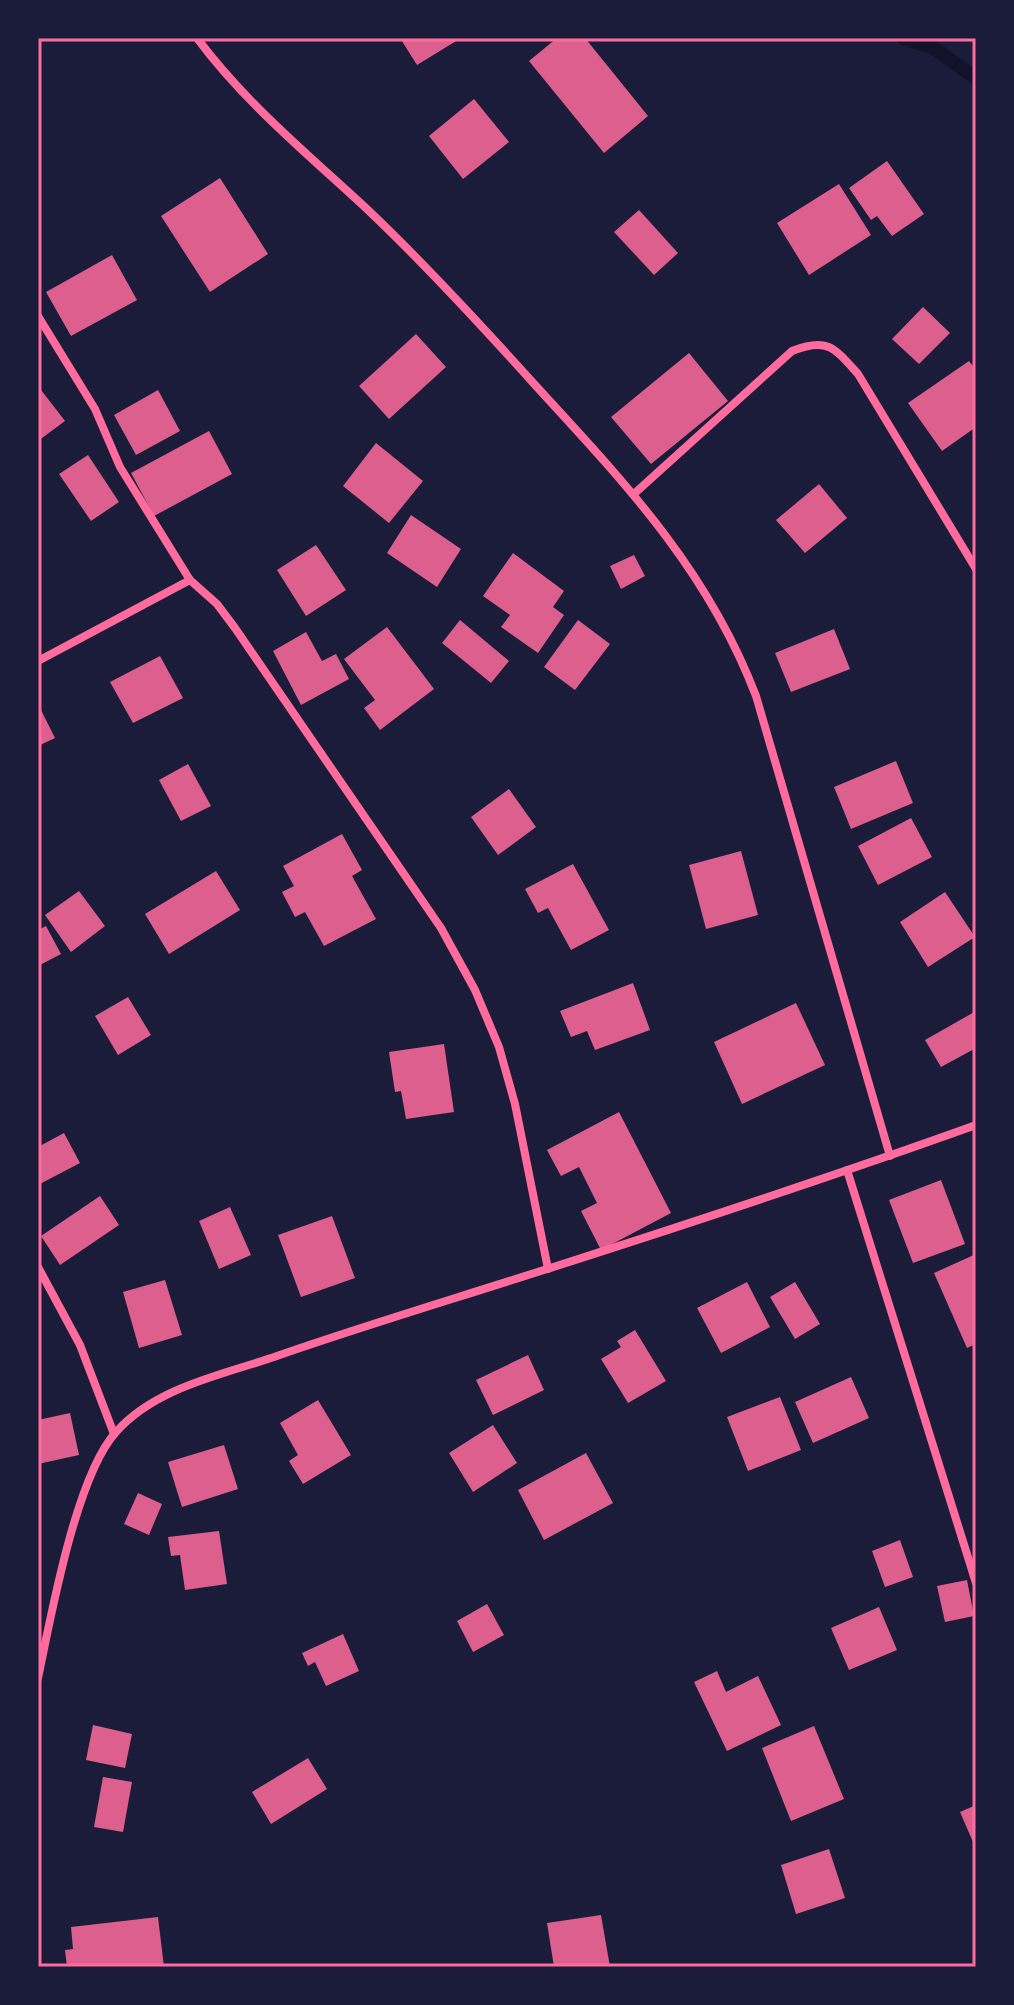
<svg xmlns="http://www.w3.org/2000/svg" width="1014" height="2005" viewBox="0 0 1014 2005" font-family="'DM Sans',sans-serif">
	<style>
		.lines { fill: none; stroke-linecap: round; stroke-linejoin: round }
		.stream { stroke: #12122b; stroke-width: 14 }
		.building { fill: #dd5f8e }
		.minor { stroke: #ff6b9d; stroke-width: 8 }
		.neatline { fill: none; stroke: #ff6b9d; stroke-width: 3 }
	</style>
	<rect width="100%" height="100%" fill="#1b1b3a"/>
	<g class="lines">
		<path class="stream" d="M903,38L932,47L976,78"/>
	</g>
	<g class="building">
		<path d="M400,38H461L417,65Z"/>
		<path d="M557,38H585L648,116L604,153L529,61Z"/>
		<path d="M474,99L509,142L463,179L429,136Z"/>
		<path d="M887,161L924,214L892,236L877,216L871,220L849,188Z"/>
		<path d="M220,178L268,254L210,292L161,216Z"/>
		<path d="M839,184L871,235L809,275L777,223Z"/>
		<path d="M639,210L678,253L654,275L614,232Z"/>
		<path d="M112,255L137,300L71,336L46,292Z"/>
		<path d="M923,307L950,333L919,364L892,339Z"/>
		<path d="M416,334L446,367L389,419L359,386Z"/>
		<path d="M689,353L728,401L651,464L611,417Z"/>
		<path d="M969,361L976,370V427L942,451L908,403Z"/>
		<path d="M38,386L65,421L38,441Z"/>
		<path d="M158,390L180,431L136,455L114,415Z"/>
		<path d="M209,431L232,474L154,516L131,473Z"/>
		<path d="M376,443L423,481L389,523L343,486Z"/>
		<path d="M88,455L119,502L91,521L59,474Z"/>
		<path d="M819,484L847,518L805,553L776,520Z"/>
		<path d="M411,515L461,549L437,587L387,553Z"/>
		<path d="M316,545L346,590L306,616L277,570Z"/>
		<path d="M513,553L564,591L553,607L564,615L538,653L501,627L510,615L483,596Z"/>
		<path d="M634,555L645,576L621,589L610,566Z"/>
		<path d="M460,620L509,661L491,683L442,643Z"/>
		<path d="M578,620L610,644L575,690L544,667Z"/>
		<path d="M387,627L434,689L380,730L364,708L375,700L344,659Z"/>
		<path d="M834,629L850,669L791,692L775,653Z"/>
		<path d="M306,632L322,661L336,654L349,679L301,705L273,651Z"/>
		<path d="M160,656L183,698L133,723L110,682Z"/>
		<path d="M38,704L55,738L38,746Z"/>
		<path d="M896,761L913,803L851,829L834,787Z"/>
		<path d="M188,764L211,806L181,821L159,780Z"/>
		<path d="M509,789L536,827L498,855L471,817Z"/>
		<path d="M911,818L932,857L878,885L858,846Z"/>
		<path d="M342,834L362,870L352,876L376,919L324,946L305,912L295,917L282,892L294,886L283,866Z"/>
		<path d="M741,851L758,915L706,929L689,865Z"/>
		<path d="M573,864L609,930L571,950L548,908L538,913L525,889Z"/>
		<path d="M216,871L240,910L169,954L145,914Z"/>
		<path d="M79,891L105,926L71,952L45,915Z"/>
		<path d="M945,892L975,937L928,967L900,922Z"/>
		<path d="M46,926L61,954L38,966V930Z"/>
		<path d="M633,983L650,1030L595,1050L587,1031L571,1037L560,1011Z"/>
		<path d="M128,997L151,1035L118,1055L95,1016Z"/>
		<path d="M796,1003L825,1065L742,1104L714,1042Z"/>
		<path d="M976,1011V1048L941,1067L925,1040Z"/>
		<path d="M444,1044L454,1112L406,1119L401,1091L395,1092L389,1052Z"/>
		<path d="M619,1112L671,1213L601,1250L581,1211L597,1203L579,1167L561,1176L547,1150Z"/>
		<path d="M64,1133L80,1163L38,1185V1147Z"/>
		<path d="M941,1180L965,1244L913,1263L889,1200Z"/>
		<path d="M100,1196L119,1225L60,1265L41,1236Z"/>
		<path d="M230,1207L251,1255L219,1269L199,1221Z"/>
		<path d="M332,1216L355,1278L301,1297L278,1235Z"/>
		<path d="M976,1254V1344L967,1348L934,1273Z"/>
		<path d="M165,1280L182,1335L139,1348L123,1292Z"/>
		<path d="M747,1282L770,1327L721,1353L697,1308Z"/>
		<path d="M795,1282L820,1324L795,1339L770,1297Z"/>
		<path d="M635,1330L666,1381L628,1403L601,1359L621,1347L617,1341Z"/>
		<path d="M528,1355L544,1390L493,1415L476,1380Z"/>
		<path d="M851,1377L869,1418L813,1443L795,1402Z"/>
		<path d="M780,1397L801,1450L748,1471L727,1417Z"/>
		<path d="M318,1400L351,1455L303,1484L289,1461L298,1455L280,1423Z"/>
		<path d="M70,1413L79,1455L38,1464V1420Z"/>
		<path d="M493,1425L517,1463L473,1492L449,1453Z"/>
		<path d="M224,1445L238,1489L182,1507L168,1462Z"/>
		<path d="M586,1453L613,1503L544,1540L518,1490Z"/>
		<path d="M138,1493L162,1504L149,1535L124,1524Z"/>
		<path d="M219,1531L227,1584L185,1590L180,1555L171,1556L168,1537Z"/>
		<path d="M900,1540L913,1577L885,1587L872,1551Z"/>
		<path d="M967,1580L974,1616L945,1622L937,1586Z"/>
		<path d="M487,1604L504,1635L473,1652L457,1621Z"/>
		<path d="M879,1607L897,1650L849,1670L831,1628Z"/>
		<path d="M343,1634L359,1671L326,1686L315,1662L308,1666L302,1653Z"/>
		<path d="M717,1671L726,1692L758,1676L781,1725L727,1751L694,1682Z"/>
		<path d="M93,1725L132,1734L125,1768L86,1760Z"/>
		<path d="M814,1726L844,1799L791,1821L762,1748Z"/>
		<path d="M308,1758L327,1789L271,1824L252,1792Z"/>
		<path d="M103,1777L132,1782L123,1832L94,1827Z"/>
		<path d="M976,1805V1849L960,1812Z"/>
		<path d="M829,1849L845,1898L796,1914L781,1865Z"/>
		<path d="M601,1915L610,1967H554L547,1923Z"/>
		<path d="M158,1917L164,1967H67L65,1950L73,1949L71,1927Z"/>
	</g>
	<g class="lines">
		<g class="minor">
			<path d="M197,38C245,103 310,156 368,210C427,266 482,326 536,386C625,483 708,570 756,696L890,1156"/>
			<path d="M38,316L95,409L120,467L190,580L217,604L235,628L441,928L475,990L499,1047L515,1104L548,1269"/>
			<path d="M635,493L792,351C827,337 834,347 858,374L976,569"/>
			<path d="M38,661L190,580"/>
			<path d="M847,1170L976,1583"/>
			<path d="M38,1267L80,1345L114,1434"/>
			<path d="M38,1678C51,1616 76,1476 116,1432C156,1387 222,1375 277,1356C366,1325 457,1298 547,1269C691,1223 834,1176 976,1125"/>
		</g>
	</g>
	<rect width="1014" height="2005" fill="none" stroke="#1b1b3a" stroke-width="80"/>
	<rect x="40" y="40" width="934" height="1925" class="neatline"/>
</svg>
